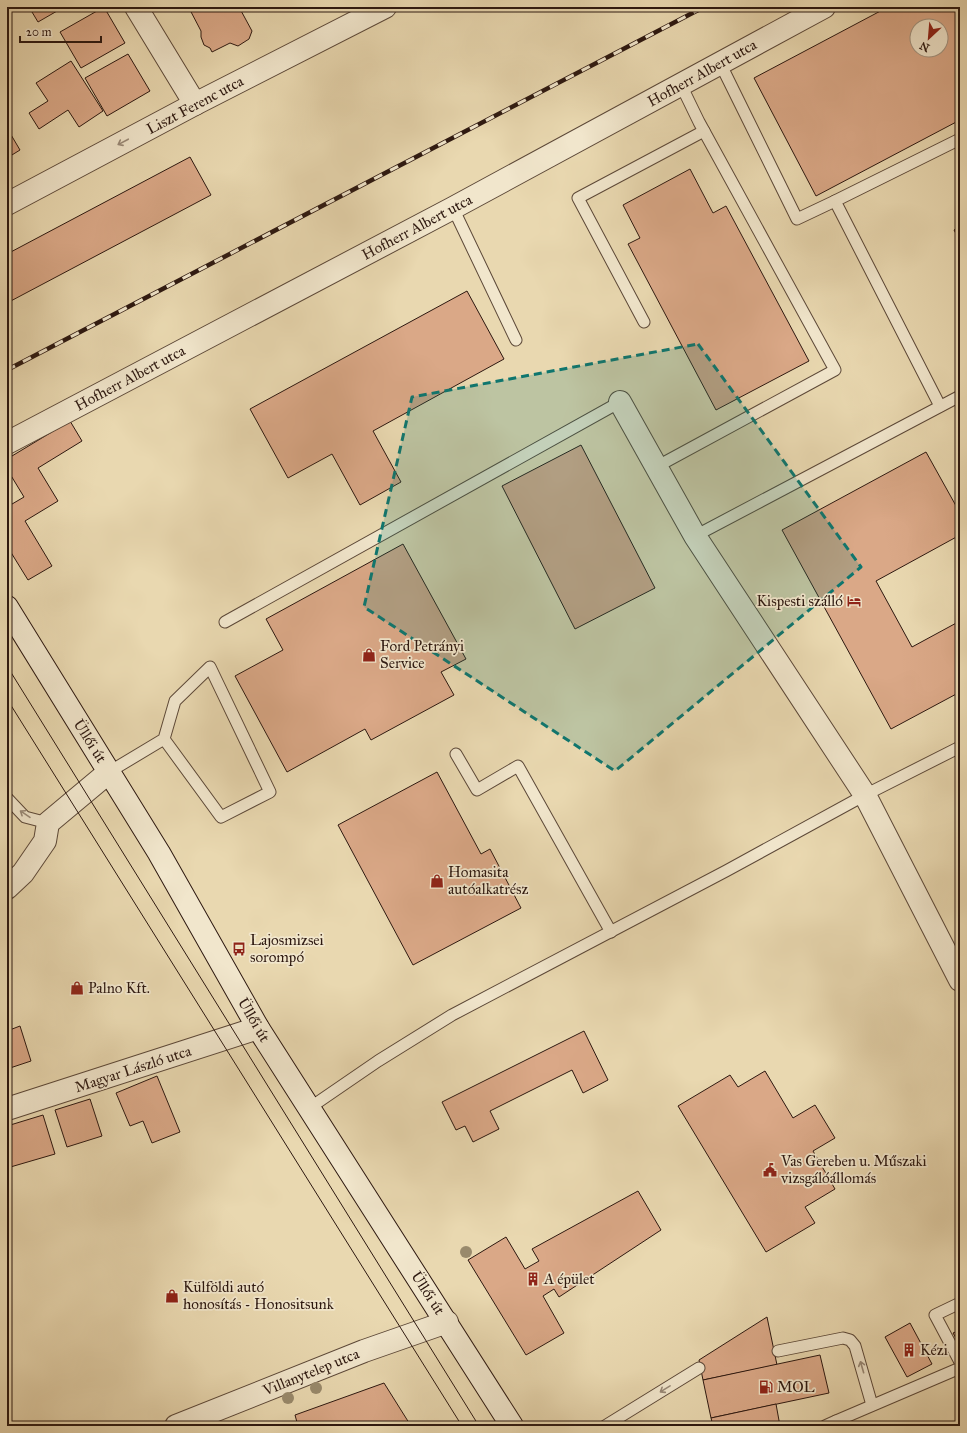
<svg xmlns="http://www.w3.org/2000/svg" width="967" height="1433" viewBox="0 0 967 1433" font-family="'IM FELL Great Primer',serif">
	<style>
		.building { fill: #daa887; stroke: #2d1810; fill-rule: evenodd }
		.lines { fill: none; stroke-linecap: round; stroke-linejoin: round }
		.service-casing { stroke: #5c4838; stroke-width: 13 }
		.minor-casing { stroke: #5c4838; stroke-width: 24 }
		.secondary-casing { stroke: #2d1810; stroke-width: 24 }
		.service { stroke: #f1e6cc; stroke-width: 11 }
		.minor { stroke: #f1e6cc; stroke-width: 22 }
		.secondary { stroke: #f1e6cc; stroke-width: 22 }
		.tram { stroke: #2d1810; stroke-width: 1 }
		.rail-casing { stroke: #2d1810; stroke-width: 4.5 }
		.rail { stroke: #f1e6cc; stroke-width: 3; stroke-dasharray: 9; stroke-linecap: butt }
		.tree { fill: #998a6c }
		.oneway { stroke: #998977 }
		.marked { fill: #0f766e; fill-opacity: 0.2; stroke: #0f766e; stroke-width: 3; stroke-dasharray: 8 5; stroke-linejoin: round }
		.labels { text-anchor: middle; stroke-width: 3.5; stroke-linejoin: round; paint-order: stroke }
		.street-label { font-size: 15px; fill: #2d1810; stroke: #f1e6cc }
		.poi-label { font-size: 15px; fill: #2d1810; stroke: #f1e6cc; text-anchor: start }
	</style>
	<rect width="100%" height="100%" fill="#e9d8b0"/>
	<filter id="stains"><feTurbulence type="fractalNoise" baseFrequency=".005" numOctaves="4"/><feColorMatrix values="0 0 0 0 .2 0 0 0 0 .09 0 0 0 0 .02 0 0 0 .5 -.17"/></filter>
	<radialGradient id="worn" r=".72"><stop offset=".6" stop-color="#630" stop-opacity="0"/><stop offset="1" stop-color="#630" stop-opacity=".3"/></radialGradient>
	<g class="building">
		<path d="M29,7H64L38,22Z"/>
		<path d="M104,7L125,43L81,68L60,32Z"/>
		<path d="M192,7H239L252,31L249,39L238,46L230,43L212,52L210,48L204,45L201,37V31L189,8Z"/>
		<path d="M888,7H960V120L816,196L754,78ZM917,26H941V50H917Z"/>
		<path d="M128,54L150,91L107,116L85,78Z"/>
		<path d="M71,61L103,111L79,127L68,110L39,129L29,113L48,101L36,83Z"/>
		<path d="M7,128L20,150L7,158Z"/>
		<path d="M190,157L211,195L7,303V254Z"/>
		<path d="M690,169L713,213L726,206L809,361L716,410L628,244L640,238L623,205Z"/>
		<path d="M960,226V241L954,230Z"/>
		<path d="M467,291L504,359L373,431L401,482L360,505L332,454L288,478L250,409Z"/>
		<path d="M70,421L82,441L38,468L58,501L25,521L52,566L28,580L7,546V507L24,497L7,469V459Z"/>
		<path d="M581,445L655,588L575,629L502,486Z"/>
		<path d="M926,452L960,513V535L876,581L912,647L960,621V692L891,729L782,530Z"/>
		<path d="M403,544L466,659L441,672L454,695L371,740L365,729L287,772L235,676L283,650L266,619Z"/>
		<path d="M437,772L481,854L490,849L521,908L413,965L338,825Z"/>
		<path d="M20,1026L31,1061L7,1069V1031Z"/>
		<path d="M584,1031L608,1080L583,1093L572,1070L490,1111L499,1129L473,1142L465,1126L456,1130L442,1102Z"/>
		<path d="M765,1071L793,1118L815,1105L835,1138L813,1151L835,1189L805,1207L815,1223L766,1252L678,1106L730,1075L738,1087Z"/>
		<path d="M157,1076L180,1132L152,1143L143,1121L130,1126L116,1093Z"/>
		<path d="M90,1099L102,1136L67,1147L55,1110Z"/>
		<path d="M43,1115L55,1154L7,1168V1126Z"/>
		<path d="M638,1191L661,1230L559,1297L554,1289L543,1296L564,1333L526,1355L468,1260L506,1237L525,1269L539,1261L532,1249Z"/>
		<path d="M767,1317L777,1365L703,1380L699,1360Z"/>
		<path d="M910,1323L932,1364L907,1377L885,1337Z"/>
		<path d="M960,1330V1345L953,1333Z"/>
		<path d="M820,1355L829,1393L711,1418L703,1380Z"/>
		<path d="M384,1383L411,1426H298L295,1415Z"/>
		<path d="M776,1404L780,1426H713L711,1418Z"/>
	</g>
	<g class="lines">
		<g class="service-casing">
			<g id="service">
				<path d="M720,63L797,219L835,201"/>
				<path d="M453,208L516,340"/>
				<path d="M644,322L578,198L704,131"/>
				<path d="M940,406L835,201L960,139"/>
				<path d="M656,467L835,370L699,122L681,85"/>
				<path d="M695,536L960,396"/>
				<path d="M225,622L620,402"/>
				<path d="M456,754L477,790L518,766L611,932"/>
				<path d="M109,772L164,739L221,817L270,792L210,667L175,701L164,739"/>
				<path d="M7,798L25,817L48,823"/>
				<path d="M308,1109L378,1061L452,1015L726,871L865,795L960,747"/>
				<path d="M960,1303L935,1315L960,1362"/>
				<path d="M778,1351L843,1338L850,1340L855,1346L872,1405"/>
				<path d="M836,1421L960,1368"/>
				<path d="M605,1426L699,1368"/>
				<path d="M825,1426L836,1421L838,1426"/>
			</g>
		</g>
		<g class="minor-casing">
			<g id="minor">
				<path d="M136,7L195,104"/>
				<path d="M7,204L195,104L385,7"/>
				<path d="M620,402L695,536L865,795L960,980"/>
				<path d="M7,443L453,208L824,7"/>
				<path d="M7,888L23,873L45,841L48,823L109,772"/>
				<path d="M7,1109L258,1028"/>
				<path d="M176,1426L364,1351L447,1322"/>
			</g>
		</g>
		<g class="secondary-casing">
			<path id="secondary" d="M7,607L159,853L258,1028L512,1426"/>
		</g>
		<use href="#service" class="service"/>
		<use href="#minor" class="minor"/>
		<use href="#secondary" class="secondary"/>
		<g class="tram">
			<path d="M7,666L479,1426"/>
			<path d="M7,699L462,1426"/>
		</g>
		<g class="rail-casing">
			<path id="rail" d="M7,370L704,7"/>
		</g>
		<use href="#rail" class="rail"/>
	</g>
	<g class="tree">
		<circle cx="466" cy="1252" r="6"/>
		<circle cx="316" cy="1388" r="6"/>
		<circle cx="288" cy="1398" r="6"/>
	</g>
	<defs><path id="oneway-shaft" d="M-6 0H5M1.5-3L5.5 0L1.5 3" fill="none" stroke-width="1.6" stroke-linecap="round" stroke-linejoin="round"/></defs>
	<g class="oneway">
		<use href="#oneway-shaft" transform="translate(123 142) rotate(152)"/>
		<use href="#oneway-shaft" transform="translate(25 814) rotate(-146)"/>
		<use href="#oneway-shaft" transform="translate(862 1367) rotate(-106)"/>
		<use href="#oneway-shaft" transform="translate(665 1389) rotate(148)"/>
	</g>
	<path class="marked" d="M698,344L861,567L615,771L364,607L412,397Z"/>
	<defs>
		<g id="hotel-bare" transform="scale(1.08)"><path d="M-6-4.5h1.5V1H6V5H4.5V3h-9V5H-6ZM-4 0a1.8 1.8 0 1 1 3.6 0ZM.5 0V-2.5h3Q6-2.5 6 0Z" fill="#8f2418" stroke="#f1e6cc" stroke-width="2.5" paint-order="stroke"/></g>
		<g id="shop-bare" transform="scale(1.08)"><path d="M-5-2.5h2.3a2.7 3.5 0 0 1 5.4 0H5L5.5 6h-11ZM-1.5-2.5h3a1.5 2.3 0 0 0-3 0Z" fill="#8f2418" stroke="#f1e6cc" stroke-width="2.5" paint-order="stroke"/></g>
		<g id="bus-bare" transform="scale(1.08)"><path d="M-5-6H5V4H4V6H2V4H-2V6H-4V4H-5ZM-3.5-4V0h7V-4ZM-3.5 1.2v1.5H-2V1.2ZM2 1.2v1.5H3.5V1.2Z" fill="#8f2418" stroke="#f1e6cc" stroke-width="2.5" paint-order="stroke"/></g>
		<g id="civic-bare" transform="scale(1.08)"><path d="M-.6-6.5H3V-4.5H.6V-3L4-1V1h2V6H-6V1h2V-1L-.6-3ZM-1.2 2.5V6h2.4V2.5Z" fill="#8f2418" stroke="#f1e6cc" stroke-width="2.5" paint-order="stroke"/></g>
		<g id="building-bare" transform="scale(1.08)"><path d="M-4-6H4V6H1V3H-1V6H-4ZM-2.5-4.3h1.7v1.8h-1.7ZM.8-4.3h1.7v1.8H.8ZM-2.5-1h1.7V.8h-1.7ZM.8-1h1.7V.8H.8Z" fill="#8f2418" stroke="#f1e6cc" stroke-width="2.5" paint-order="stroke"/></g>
		<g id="fuel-bare" transform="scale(1.08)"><path d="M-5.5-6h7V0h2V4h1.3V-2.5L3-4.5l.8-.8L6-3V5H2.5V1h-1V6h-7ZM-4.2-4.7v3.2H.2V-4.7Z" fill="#8f2418" stroke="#f1e6cc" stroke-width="2.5" paint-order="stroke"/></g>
	</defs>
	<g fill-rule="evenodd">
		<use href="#hotel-bare" x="854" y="601"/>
		<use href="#shop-bare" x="369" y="655"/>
		<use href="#shop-bare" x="437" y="881"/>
		<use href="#bus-bare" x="239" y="949"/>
		<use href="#shop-bare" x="77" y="988"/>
		<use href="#civic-bare" x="770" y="1170"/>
		<use href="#building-bare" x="533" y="1279"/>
		<use href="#shop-bare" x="172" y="1296"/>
		<use href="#building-bare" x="909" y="1350"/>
		<use href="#fuel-bare" x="766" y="1387"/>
	</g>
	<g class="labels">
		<g class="street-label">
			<text transform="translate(702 73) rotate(-29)" y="5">Hofherr Albert utca</text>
			<text transform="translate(195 105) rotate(-28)" y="5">Liszt Ferenc utca</text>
			<text transform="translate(417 227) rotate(-28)" y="5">Hofherr Albert utca</text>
			<text transform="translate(130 378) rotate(-28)" y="5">Hofherr Albert utca</text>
			<text transform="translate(90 741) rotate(58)" y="5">Üllői út</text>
			<text transform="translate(254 1020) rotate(60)" y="5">Üllői út</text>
			<text transform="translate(133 1069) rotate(-18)" y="5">Magyar László utca</text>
			<text transform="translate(428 1293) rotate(57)" y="5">Üllői út</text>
			<text transform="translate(311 1372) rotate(-22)" y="5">Villanytelep utca</text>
		</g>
		<g class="poi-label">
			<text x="843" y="606" text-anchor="end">Kispesti szálló</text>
			<text x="380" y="651">Ford Petrányi<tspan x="380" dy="17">Service</tspan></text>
			<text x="448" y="877">Homasita<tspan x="448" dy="17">autóalkatrész</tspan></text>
			<text x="250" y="945">Lajosmizsei<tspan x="250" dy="17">sorompó</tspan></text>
			<text x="88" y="993">Palno Kft.</text>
			<text x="781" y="1166">Vas Gereben u. Műszaki<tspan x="781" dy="17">vizsgálóállomás</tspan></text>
			<text x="544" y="1284">A épület</text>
			<text x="183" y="1292">Külföldi autó<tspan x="183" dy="17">honosítás - Honositsunk</tspan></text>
			<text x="920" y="1355">Kézi</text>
			<text x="777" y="1392">MOL</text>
		</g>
	</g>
	<rect width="967" height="1433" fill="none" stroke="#e9d8b0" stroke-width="24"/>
	<rect x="8" y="8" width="951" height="1417" fill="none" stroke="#2d1810" stroke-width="2"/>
	<rect x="12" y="12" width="943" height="1409" fill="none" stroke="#2d1810"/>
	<g transform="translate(929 38) rotate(206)"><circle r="19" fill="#f1e6cc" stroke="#a39481"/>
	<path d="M0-3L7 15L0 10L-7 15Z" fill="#8f2418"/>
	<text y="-6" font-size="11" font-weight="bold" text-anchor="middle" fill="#2d1810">N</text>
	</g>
	<path d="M20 36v6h81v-6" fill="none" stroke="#2d1810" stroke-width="2"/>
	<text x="26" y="36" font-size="12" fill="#2d1810" stroke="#f1e6cc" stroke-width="3" paint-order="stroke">20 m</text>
	<rect width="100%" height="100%" filter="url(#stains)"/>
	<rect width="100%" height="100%" fill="url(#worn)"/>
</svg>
